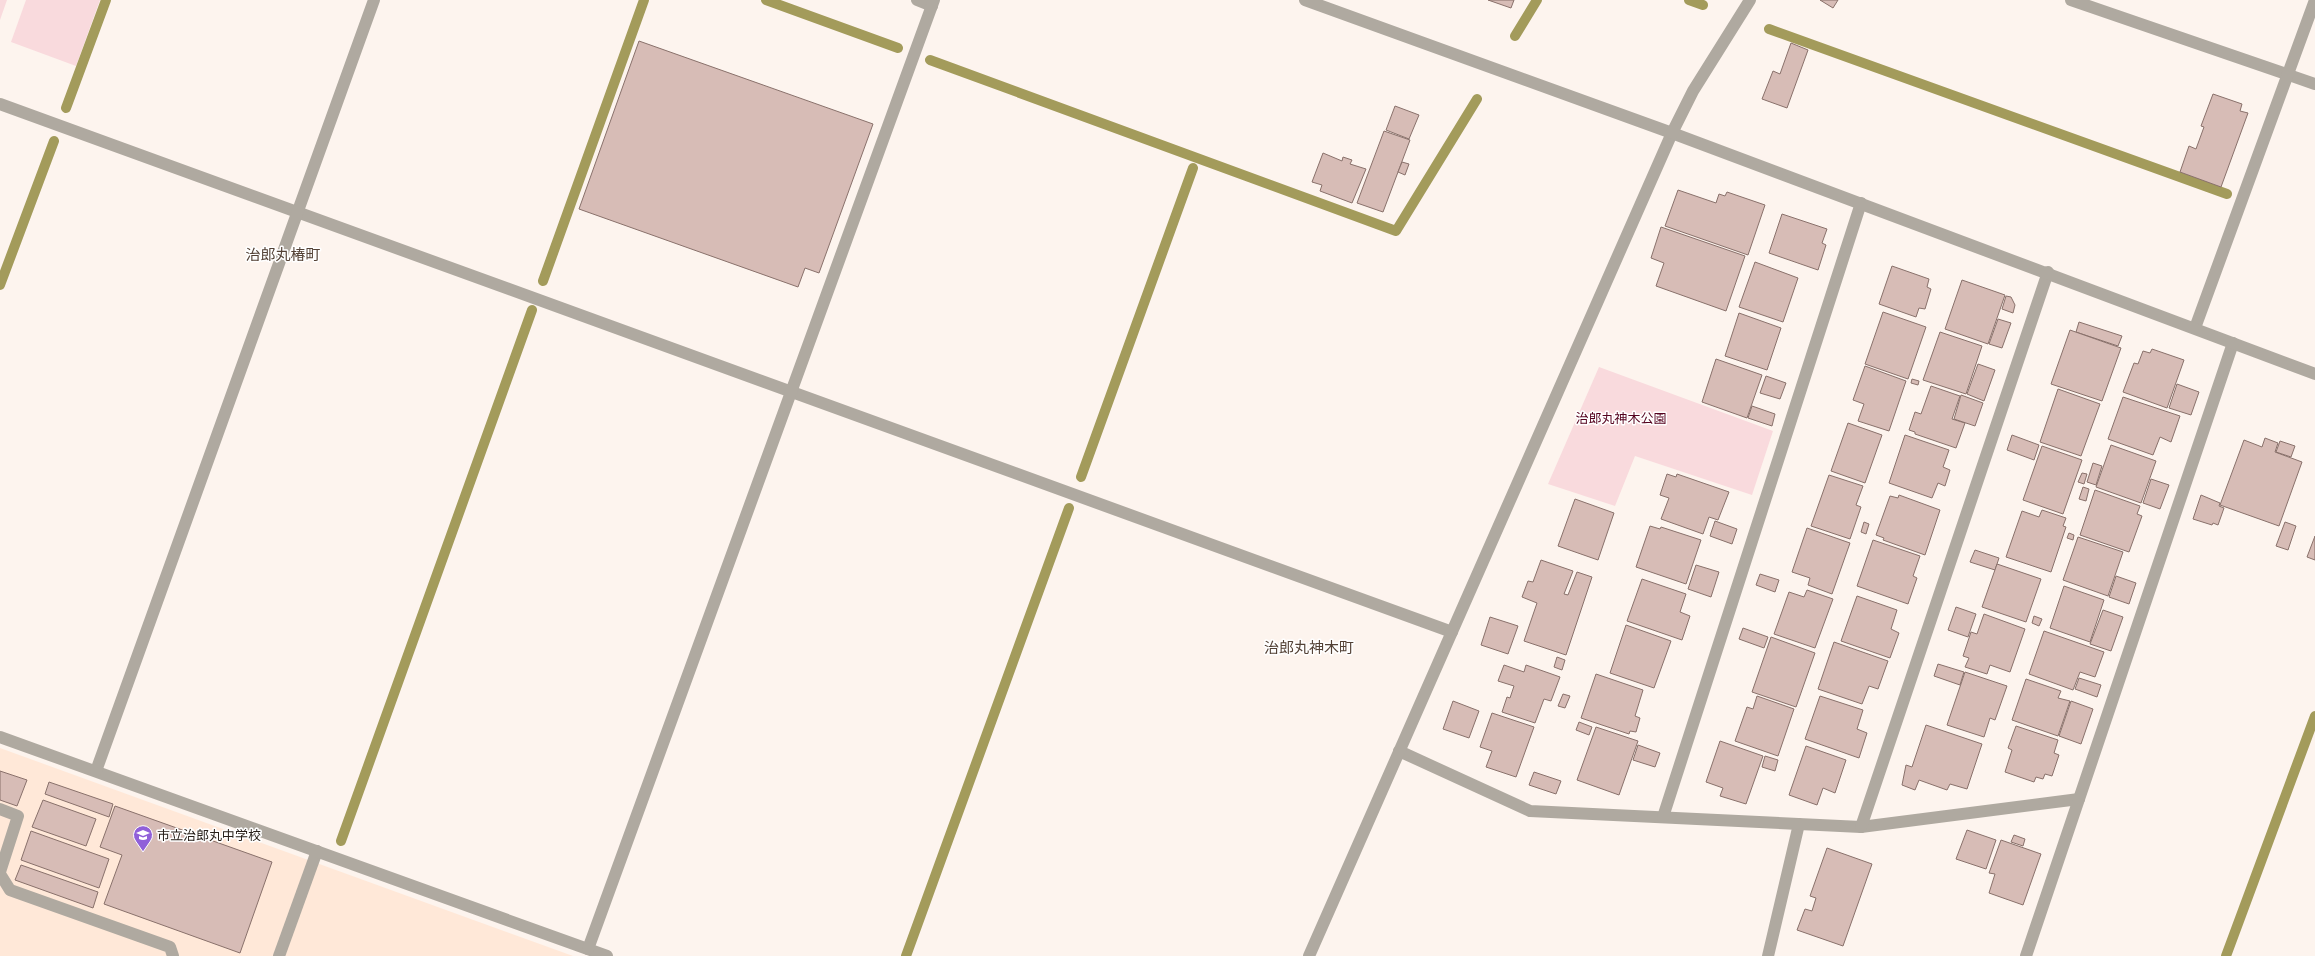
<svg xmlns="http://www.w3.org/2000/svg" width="2315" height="956" viewBox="0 0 2315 956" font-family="'Fira Sans','Noto Sans JP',sans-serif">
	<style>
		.built { fill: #ffe8d8 }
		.green { fill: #f9dadd }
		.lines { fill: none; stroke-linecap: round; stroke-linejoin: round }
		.stream { stroke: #a39b5b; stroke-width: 10 }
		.building { fill: #d7bcb6; stroke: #89716b }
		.service { stroke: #afa9a0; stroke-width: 12 }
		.minor { stroke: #afa9a0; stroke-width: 12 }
		.tertiary { stroke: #afa9a0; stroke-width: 12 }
		.labels { text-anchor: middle; stroke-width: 3; stroke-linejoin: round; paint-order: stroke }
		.park-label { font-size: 13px; fill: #54021e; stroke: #fff }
		.poi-label { font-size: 13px; fill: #28201a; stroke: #fff; text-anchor: start }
		.quarter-label { font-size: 15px; fill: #534135; stroke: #fff }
	</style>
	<rect width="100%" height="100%" fill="#fdf4ee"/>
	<path class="built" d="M0,748L573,956H0Z"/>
	<g class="green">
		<path d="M0,0H7L0,20Z"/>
		<path d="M26,0H100L76,66L11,42Z"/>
		<path d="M1599,367L1773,431L1752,495L1635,456L1615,506L1548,484Z"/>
	</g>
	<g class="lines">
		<g class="stream">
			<path d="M766,0L898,48"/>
			<path d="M1689,0L1703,5"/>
			<path d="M1769,29L2227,194"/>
			<path d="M1515,36L1537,0"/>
			<path d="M930,60L1396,231L1477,99"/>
			<path d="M66,108L106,0"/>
			<path d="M543,281L644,0"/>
			<path d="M0,285L54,141"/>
			<path d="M1081,477L1193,168"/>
			<path d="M341,841L532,310"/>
			<path d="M906,956L1069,508"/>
			<path d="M2226,956L2315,716"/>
		</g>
	</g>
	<g class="building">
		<path d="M1488,0H1514L1511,8Z"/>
		<path d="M1820,0H1838L1833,8Z"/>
		<path d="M639,41L873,124L819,273L805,268L798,287L579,209Z"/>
		<path d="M1791,43L1808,50L1787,108L1762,99L1773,71L1780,74Z"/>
		<path d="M2213,94L2242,104L2240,111L2248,113L2221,187L2180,172L2189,146L2196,149L2204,127L2201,126Z"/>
		<path d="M1395,106L1419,115L1409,139L1386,130Z"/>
		<path d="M1384,131L1410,140L1383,212L1357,203Z"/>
		<path d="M1323,153L1342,161L1343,157L1352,160L1350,164L1366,169L1352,203L1320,191L1322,185L1312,182Z"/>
		<path d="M1402,162L1409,164L1405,175L1398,172Z"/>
		<path d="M1678,190L1716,203L1719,194L1725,196L1727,192L1765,205L1748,255L1665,226Z"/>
		<path d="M1782,214L1827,229L1822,243L1826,245L1818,270L1769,253Z"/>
		<path d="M1661,227L1745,256L1726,311L1656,286L1664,263L1651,258Z"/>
		<path d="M1755,262L1798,278L1783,322L1739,307Z"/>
		<path d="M1892,266L1929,279L1927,287L1931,289L1925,309L1919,308L1916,317L1879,304Z"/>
		<path d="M1962,280L2005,295L1988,344L1945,329Z"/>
		<path d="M2006,296L2011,297L2015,305L2013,313L2002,309Z"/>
		<path d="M1883,312L1926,327L1908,379L1865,364Z"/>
		<path d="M1739,313L1781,328L1767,370L1725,356Z"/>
		<path d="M1998,319L2011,323L2002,348L1989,344Z"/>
		<path d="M2079,322L2122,336L2118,346L2076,332Z"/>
		<path d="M2070,330L2121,348L2102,401L2051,384Z"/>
		<path d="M1940,332L1982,346L1966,394L1923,380Z"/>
		<path d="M2152,349L2184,360L2167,408L2123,392L2134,363L2138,364L2143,351L2150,353Z"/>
		<path d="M1716,359L1762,375L1747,418L1702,402Z"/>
		<path d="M1978,364L1995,370L1984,401L1967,394Z"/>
		<path d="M1865,366L1906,381L1889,431L1858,421L1864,404L1853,400Z"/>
		<path d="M1766,376L1786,383L1780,399L1760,393Z"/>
		<path d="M1912,379L1919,381L1918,385L1911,383Z"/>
		<path d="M2177,384L2199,392L2191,415L2169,408Z"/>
		<path d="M1931,386L1960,396L1952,419L1965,423L1956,448L1915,434V432L1909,430L1915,412L1921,414Z"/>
		<path d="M2058,389L2100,404L2081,456L2040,442Z"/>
		<path d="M1961,395L1983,403L1975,426L1954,419Z"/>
		<path d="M2123,397L2180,416L2171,442L2160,437L2153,455L2108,439Z"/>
		<path d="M1752,406L1775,414L1772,426L1748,418Z"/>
		<path d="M1848,423L1882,435L1865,483L1831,471Z"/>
		<path d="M1905,435L1949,450L1943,467L1950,470L1945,486L1938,483L1932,498L1889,483Z"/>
		<path d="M2012,435L2039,445L2034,460L2007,450Z"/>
		<path d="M2265,438L2278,443L2275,452L2302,462L2279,526L2220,505L2244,440L2262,447Z"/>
		<path d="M2280,441L2295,446L2291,457L2276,452Z"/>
		<path d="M2111,445L2156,461L2141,503L2096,487Z"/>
		<path d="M2042,446L2082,460L2063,514L2023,500Z"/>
		<path d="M2093,463L2102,466L2096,485L2087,482Z"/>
		<path d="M2082,473L2087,474L2084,484L2078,482Z"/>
		<path d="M1667,474L1676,477L1677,474L1729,492L1718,520L1709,517L1703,534L1661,519L1669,498L1660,495Z"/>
		<path d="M1829,475L1863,486L1856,505L1861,507L1850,539L1811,526Z"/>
		<path d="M2151,479L2169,485L2160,509L2143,503Z"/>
		<path d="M2083,487L2089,489L2086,501L2079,499Z"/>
		<path d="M2095,490L2140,506L2137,514L2142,516L2129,552L2080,535Z"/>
		<path d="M1899,495L1940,510L1925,555L1883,540L1884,538L1876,535L1890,496L1898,498Z"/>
		<path d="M2201,495L2220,503L2219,506L2224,508L2218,525L2213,523L2212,525L2193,519Z"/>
		<path d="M1575,499L1614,513L1598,560L1558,546Z"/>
		<path d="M2042,510L2066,518L2063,526L2066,527L2051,572L2006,557L2022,511L2039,517Z"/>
		<path d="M1715,521L1737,529L1732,544L1710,536Z"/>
		<path d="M1864,522L1869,524L1866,534L1861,532Z"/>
		<path d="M2285,522L2296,526L2288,550L2276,546Z"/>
		<path d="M1650,526L1660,529L1661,527L1701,540L1686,584L1636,567Z"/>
		<path d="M1807,528L1850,543L1832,594L1808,585L1810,578L1792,572Z"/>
		<path d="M2069,533L2074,535L2073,540L2067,538Z"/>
		<path d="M2315,536V560L2307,557Z"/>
		<path d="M2078,537L2123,552L2108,596L2063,580Z"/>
		<path d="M1873,540L1920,556L1913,576L1917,578L1908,604L1857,586Z"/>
		<path d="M1975,550L1999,558L1995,570L1970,562Z"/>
		<path d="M1541,560L1573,571L1564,594L1568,595L1577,572L1592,577L1566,655L1524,641L1537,603L1522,597L1528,581L1533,582Z"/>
		<path d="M1997,564L2041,579L2026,622L1982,607Z"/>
		<path d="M1696,565L1719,572L1711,597L1688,589Z"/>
		<path d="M1760,574L1779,580L1775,592L1756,585Z"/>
		<path d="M2116,576L2136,583L2129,604L2109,597Z"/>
		<path d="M1642,579L1686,594L1680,612L1690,616L1682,640L1627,621Z"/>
		<path d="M2064,586L2104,600L2090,642L2050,628Z"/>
		<path d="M1807,590L1833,599L1815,648L1774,634L1789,592L1804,597Z"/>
		<path d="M1857,596L1897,610L1891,629L1899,633L1890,658L1841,641Z"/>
		<path d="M1956,607L1976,614L1968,637L1948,630Z"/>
		<path d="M2103,610L2123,617L2111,651L2090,644Z"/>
		<path d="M1984,614L2025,629L2010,672L1990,665L1987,674L1965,667L1969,658L1963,656L1971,632L1977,634Z"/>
		<path d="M2034,616L2042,619L2039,626L2032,623Z"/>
		<path d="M1490,617L1518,626L1508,654L1481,645Z"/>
		<path d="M1626,625L1671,641L1654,688L1610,673Z"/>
		<path d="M1743,628L1768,637L1764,648L1739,639Z"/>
		<path d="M2044,631L2104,652L2095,677L2080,672L2073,690L2029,674Z"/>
		<path d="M1771,637L1815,653L1796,707L1752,692Z"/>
		<path d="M1834,642L1888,661L1878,689L1869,686L1862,704L1818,689Z"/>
		<path d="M1557,657L1565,660L1562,670L1554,667Z"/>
		<path d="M1938,664L1964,672L1960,685L1934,676Z"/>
		<path d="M1504,665L1524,672L1526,665L1560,677L1551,701L1544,699L1535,723L1502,712L1507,697L1510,698L1514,686L1498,681Z"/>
		<path d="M1965,672L2007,686L1995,720L1990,718L1984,737L1947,725Z"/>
		<path d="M1596,674L1643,690L1635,716L1640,718L1636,732L1630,731L1629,734L1581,718Z"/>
		<path d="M2079,678L2101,685L2097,697L2075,689Z"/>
		<path d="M2026,679L2061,691L2058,698L2070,701L2058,736L2012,720Z"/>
		<path d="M1563,694L1570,696L1565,708L1558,706Z"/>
		<path d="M1757,696L1794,709L1778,756L1735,741L1747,707L1753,709Z"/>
		<path d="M1820,696L1863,710L1857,729L1867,733L1859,758L1805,739Z"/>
		<path d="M1453,701L1479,711L1469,738L1443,729Z"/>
		<path d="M2071,701L2093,709L2081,744L2059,736Z"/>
		<path d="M1492,713L1534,727L1516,777L1486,767L1492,751L1480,747Z"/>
		<path d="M1579,722L1592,727L1589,735L1576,730Z"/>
		<path d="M1926,725L1982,744L1967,789L1950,784L1947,790L1919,780L1915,790L1902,785L1906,765L1912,767Z"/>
		<path d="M2016,726L2058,740L2054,753L2059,755L2052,776L2045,774L2043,779L2036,777L2034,782L2005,772L2012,750L2008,748Z"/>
		<path d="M1596,727L1638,741L1619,795L1577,780Z"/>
		<path d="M1720,741L1763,756L1746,804L1720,796L1723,788L1706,782Z"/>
		<path d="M1638,745L1660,753L1655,767L1633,760Z"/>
		<path d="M1806,746L1846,760L1835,793L1823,788L1817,805L1789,795Z"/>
		<path d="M1765,756L1778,760L1775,771L1762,767Z"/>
		<path d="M0,771L27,780L17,806L0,800Z"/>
		<path d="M1534,772L1561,781L1556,794L1529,785Z"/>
		<path d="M49,782L113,804L109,817L45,794Z"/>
		<path d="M43,800L96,819L86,846L32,827Z"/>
		<path d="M115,806L272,862L240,953L104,904L122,855L100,847Z"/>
		<path d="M1967,830L1996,840L1986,869L1956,859Z"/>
		<path d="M31,831L109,859L99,888L21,860Z"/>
		<path d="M2014,835L2025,839L2023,846L2011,842Z"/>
		<path d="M2001,840L2041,854L2023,905L1989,893L1995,874L1989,873Z"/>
		<path d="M1827,848L1872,864L1843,946L1797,930L1805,909L1812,911L1816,898L1810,896Z"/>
		<path d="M21,865L98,892L93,908L15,880Z"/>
	</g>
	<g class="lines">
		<g class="service">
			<path d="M917,0L932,6"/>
			<path d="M0,809L18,816L0,872"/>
			<path d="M0,874L10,890L170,947L173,956"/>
			<path d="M279,956L317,851"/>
			<path d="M1768,956L1799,824"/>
		</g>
		<g class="minor">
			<path d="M2071,0L2315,84"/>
			<path d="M0,104L1452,632"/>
			<path d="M2195,328L2315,0"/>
			<path d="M0,737L607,956"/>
			<path d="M1399,751L1530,811L1861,827L2079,799"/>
			<path d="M96,771L374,0"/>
			<path d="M1663,817L1861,203"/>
			<path d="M1861,827L2048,272"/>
			<path d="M588,949L934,0"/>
			<path d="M1309,956L1672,133"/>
			<path d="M2026,956L2233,343"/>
		</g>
		<g class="tertiary">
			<path d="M1305,0L1672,133L2315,374"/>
			<path d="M1672,133L1693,91L1750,0"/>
		</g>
	</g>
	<defs>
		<g id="school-pin" transform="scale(1)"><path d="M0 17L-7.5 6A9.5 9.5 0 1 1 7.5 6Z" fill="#9060d9" stroke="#fff"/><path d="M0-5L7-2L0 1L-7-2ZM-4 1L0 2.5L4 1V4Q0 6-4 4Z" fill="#fff"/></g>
	</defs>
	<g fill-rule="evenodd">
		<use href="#school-pin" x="143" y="835"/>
	</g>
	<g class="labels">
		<g class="park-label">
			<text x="1621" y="423">治郎丸神木公園</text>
		</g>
		<g class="poi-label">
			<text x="157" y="840">市立治郎丸中学校</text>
		</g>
		<g class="quarter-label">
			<text x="283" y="260">治郎丸椿町</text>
			<text x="1309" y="653">治郎丸神木町</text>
		</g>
	</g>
</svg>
